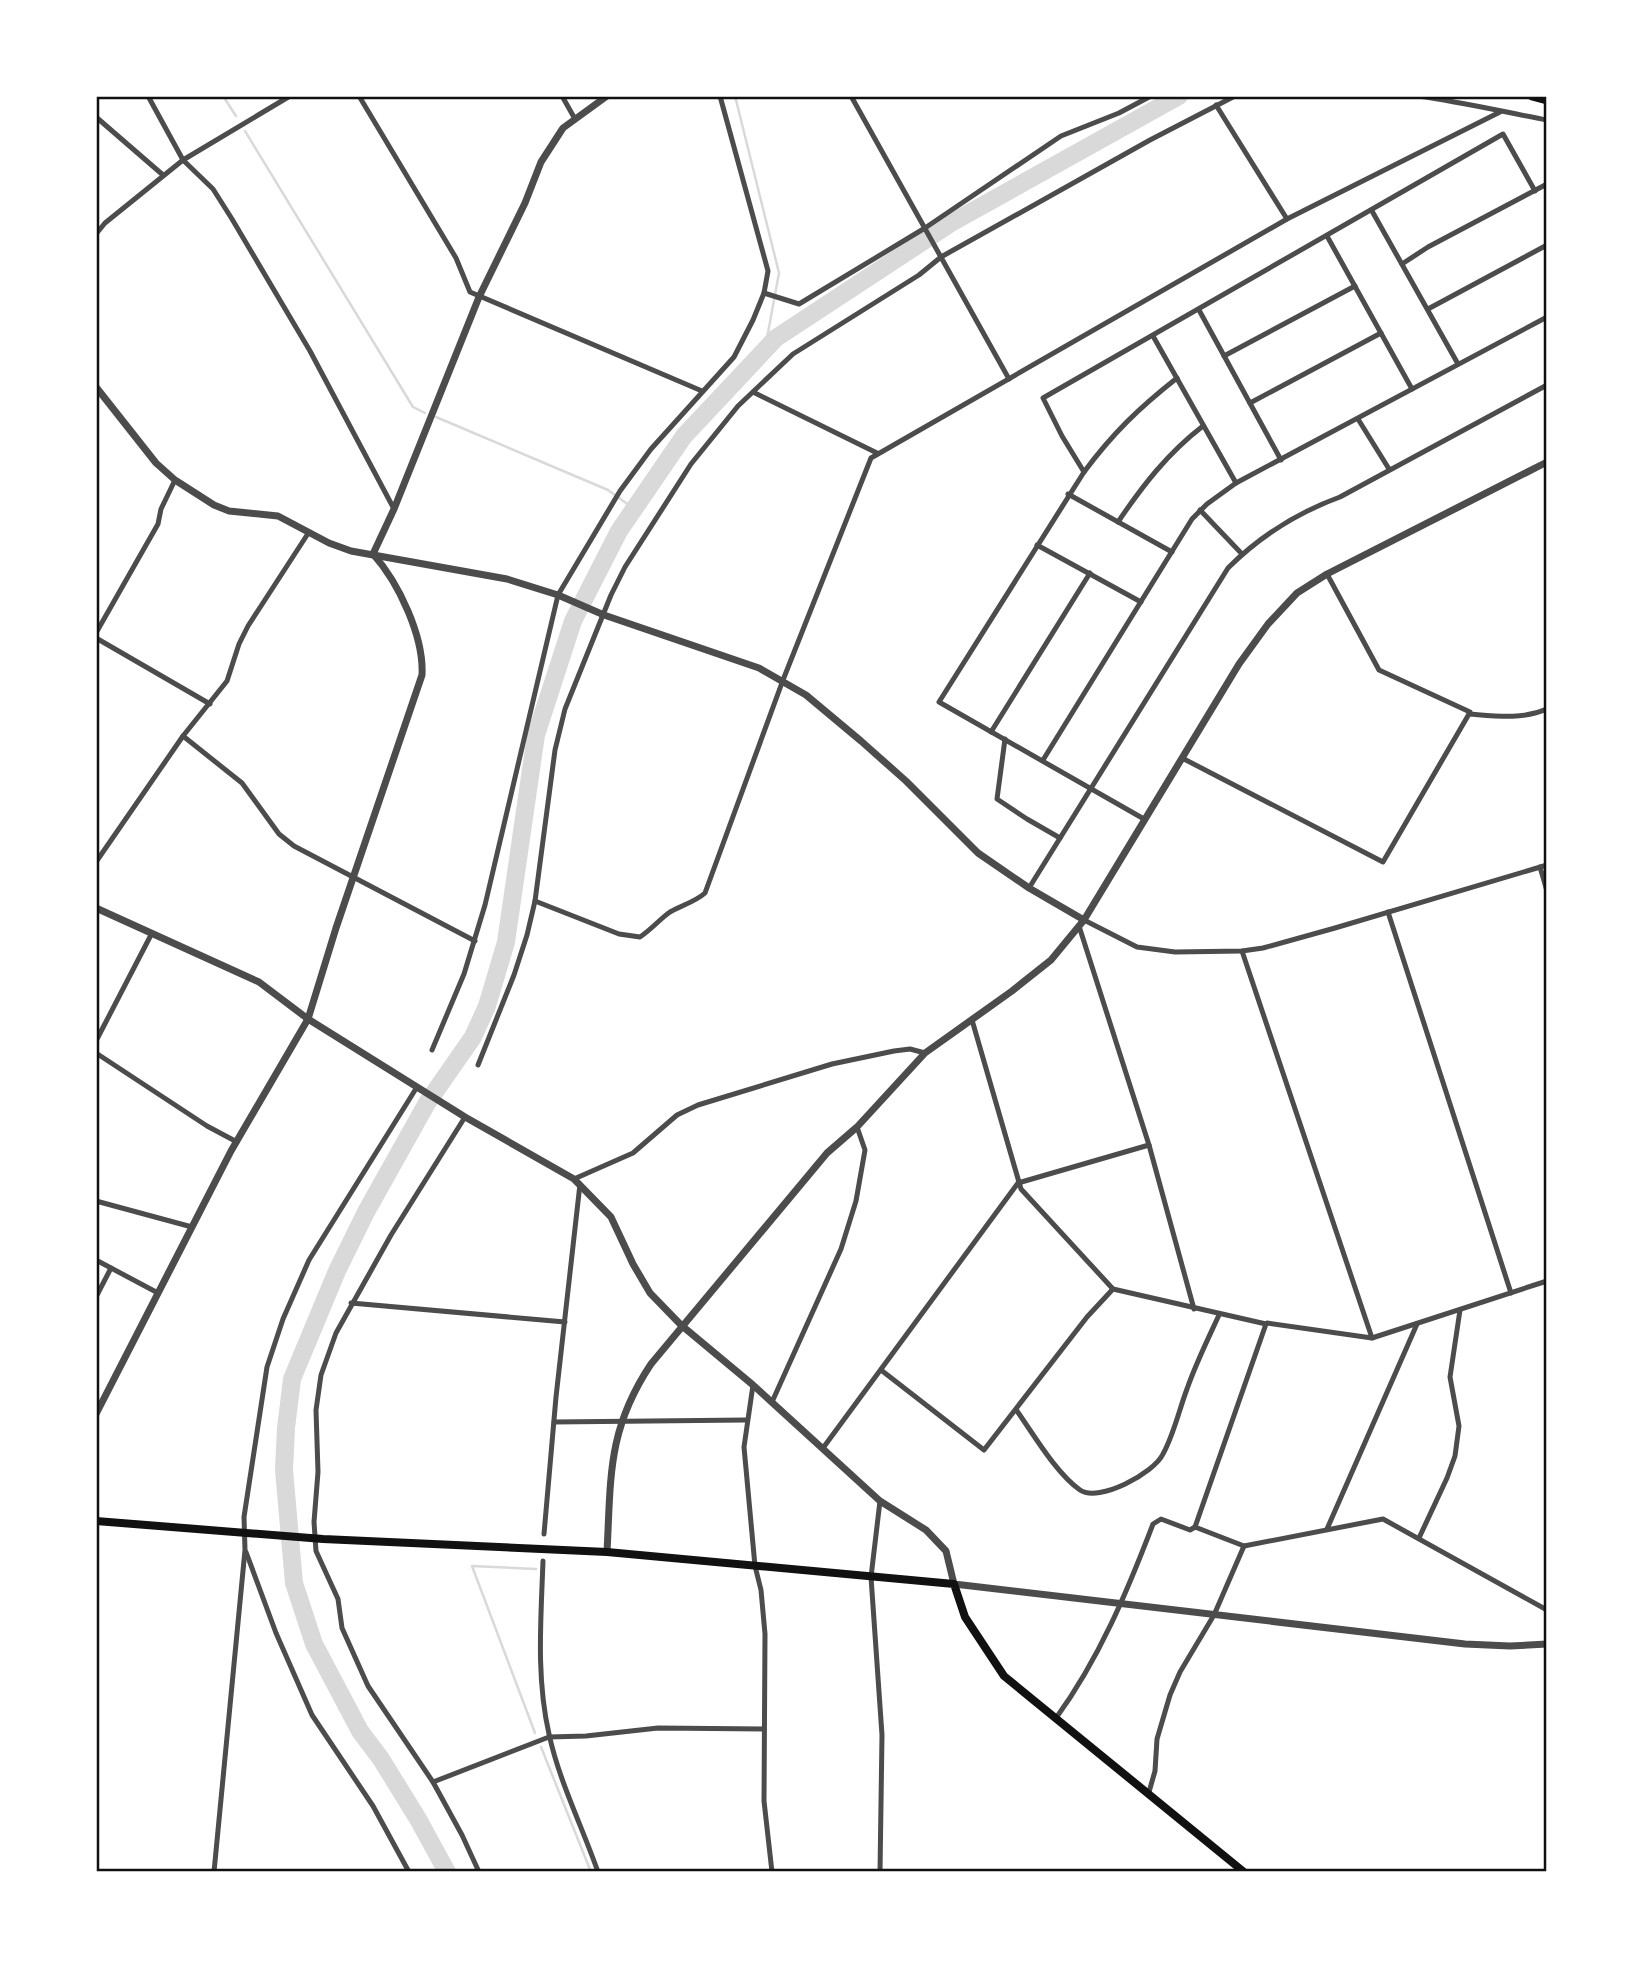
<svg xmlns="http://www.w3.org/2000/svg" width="1643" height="1968" viewBox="0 0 1643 1968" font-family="'Space Grotesk',sans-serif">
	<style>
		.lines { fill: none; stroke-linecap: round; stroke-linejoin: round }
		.stream { stroke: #d9d9d9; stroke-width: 2.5 }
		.river { stroke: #d9d9d9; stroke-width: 18 }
		.minor { stroke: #4c4c4c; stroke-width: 5 }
		.tertiary { stroke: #4c4c4c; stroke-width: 7 }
		.secondary { stroke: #111; stroke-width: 8 }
		.trunk { stroke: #111; stroke-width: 9 }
		.neatline { fill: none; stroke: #111; stroke-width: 2.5 }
	</style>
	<rect width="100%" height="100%" fill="#fff"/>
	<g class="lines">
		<g class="stream">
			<path d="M223,96L236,116"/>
			<path d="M735,96L779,273L765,349"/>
			<path d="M245,131L413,407L425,413"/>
			<path d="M436,417L608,490L633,508"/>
			<path d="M535,1733L472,1566L536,1569"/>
			<path d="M541,1747L591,1872"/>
		</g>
		<path class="river" d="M447,1872L418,1819L381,1759L360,1731L314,1644L294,1583L284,1470L286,1428L292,1379L337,1271L366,1212L427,1103L473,1037L487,1006L506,942L536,735L573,621L619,531L684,436L776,338L951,223L1179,96"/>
		<g class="minor">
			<path d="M148,96L183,160L213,189L232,219L310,351L394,509"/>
			<path d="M359,96L456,258L470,292L702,391"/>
			<path d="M562,96L575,119"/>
			<path d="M851,96L1009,379"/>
			<path d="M1418,96C1462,102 1504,112 1547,120"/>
			<path d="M1216,105L1287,219"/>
			<path d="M96,117L163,175"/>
			<path d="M1372,211L1458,364"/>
			<path d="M96,234L105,223L183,160L290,96"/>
			<path d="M1327,236L1412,389"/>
			<path d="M1402,264L1428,247L1547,184"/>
			<path d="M764,293L799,304L925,228L1061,136L1119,113L1151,96"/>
			<path d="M1428,309L1547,245"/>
			<path d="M1199,310L1281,460"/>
			<path d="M1153,336L1236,483"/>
			<path d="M1224,356L1355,286"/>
			<path d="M753,392L877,453"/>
			<path d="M1250,403L1381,333"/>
			<path d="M1358,419L1389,469"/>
			<path d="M1084,472L1062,436L1043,398L1503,134L1535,191"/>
			<path d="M1068,494L1172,552"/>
			<path d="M1200,510L1242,554"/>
			<path d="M1118,522C1143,485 1168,453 1203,426"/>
			<path d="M1037,545L1141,602"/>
			<path d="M1327,574L1379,670L1470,712L1469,714C1495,716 1522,720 1547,709"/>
			<path d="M96,633L158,524L161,509L175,480"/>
			<path d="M96,638L210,704"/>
			<path d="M991,732L1090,573"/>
			<path d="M183,736L242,783L279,834L294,846L475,941"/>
			<path d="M1005,739L997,799L1027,819L1060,838"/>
			<path d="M1182,758L1383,862L1469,714"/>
			<path d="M1043,760L1192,519L1207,504L1236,483L1547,317"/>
			<path d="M1144,819L939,702L1084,472C1113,433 1139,408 1177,378"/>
			<path d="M96,862L183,736L227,681L239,644L248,626L309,532"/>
			<path d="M1540,867L1547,891"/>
			<path d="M1029,888L1228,568C1259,537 1299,512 1340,497L1547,385"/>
			<path d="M535,901L619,934L640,937C652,929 661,918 670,912C682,905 695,902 705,893L783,680L871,458L1287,219L1500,112"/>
			<path d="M1388,912L1511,1293"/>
			<path d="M1084,920L1137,947L1175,952L1242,951L1263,948L1335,928L1547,865"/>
			<path d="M1079,926L1149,1145L1194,1309"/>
			<path d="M1242,951L1372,1338"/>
			<path d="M972,1020L1021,1189L1113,1289L1266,1324L1267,1323L1372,1338L1547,1281"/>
			<path d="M96,1041L152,933"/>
			<path d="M432,1050L464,974L485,905L558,595L620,491L651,449L734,357L753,320L764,293L768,271L720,96"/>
			<path d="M96,1053L207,1126L237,1142"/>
			<path d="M478,1065L514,975L527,935L535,901L555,750L565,709L611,595L625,567L691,464L738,406L793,354L919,275L941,257L1150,140L1235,96"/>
			<path d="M465,1117L391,1235L336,1333L321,1375L316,1410L318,1472L314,1522L316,1551L338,1599L342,1628L368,1686L433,1782L462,1835L479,1872"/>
			<path d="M574,1179L633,1153L677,1115L698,1105L832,1064L894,1051L910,1049L925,1053"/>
			<path d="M96,1201L192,1227"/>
			<path d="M96,1260L158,1293"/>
			<path d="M96,1297L111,1268"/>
			<path d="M351,1303L565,1322"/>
			<path d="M881,1370L984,1450L1087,1317L1113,1289"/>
			<path d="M753,1385L744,1447L755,1566L761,1590L765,1634L764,1801L772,1872"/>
			<path d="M772,1402L841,1249L856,1201L865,1150L857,1127"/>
			<path d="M1017,1411C1034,1435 1056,1473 1080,1490C1099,1503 1154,1473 1163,1454C1174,1434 1179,1410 1187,1389C1196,1363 1208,1339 1219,1315"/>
			<path d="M554,1422L746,1420"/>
			<path d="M823,1448L1018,1183L1149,1145"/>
			<path d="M880,1501L871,1577L882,1735L880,1872"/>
			<path d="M1195,1527L1266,1324"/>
			<path d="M1327,1529L1417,1324"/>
			<path d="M544,1534L556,1397L580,1184"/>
			<path d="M1419,1538L1447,1478L1455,1456L1459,1426L1450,1377L1460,1310"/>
			<path d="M246,1552L276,1633L312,1715L373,1806L409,1872"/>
			<path d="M543,1561C541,1619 536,1677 549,1734C559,1781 582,1826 598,1872"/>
			<path d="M1056,1718C1099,1659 1127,1592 1153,1524L1161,1519L1190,1530L1195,1527L1244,1546L1383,1519L1547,1610"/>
			<path d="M433,1782L549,1737L586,1736L658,1728L764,1729"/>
			<path d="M1149,1792L1155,1771L1157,1739L1170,1695L1180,1672L1214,1615L1244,1546"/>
			<path d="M214,1872L245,1550L244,1517L267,1367L283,1319L309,1260L417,1087"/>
		</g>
		<g class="tertiary">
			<path d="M96,387L156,463L175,480L214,505L229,511L278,516L329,543L351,551L507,579L558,595L604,615L759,668L806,695L861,741L906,781L978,853L1029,888L1084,920"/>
			<path d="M373,554L394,509L479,297L525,203L541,162L563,128L607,96"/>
			<path d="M96,908L259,982L308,1019L465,1117L574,1179L611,1217L633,1264L650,1293L681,1325L753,1385L880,1501L926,1530L946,1551L954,1584L1465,1644L1510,1646L1547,1644"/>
			<path d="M96,1414L231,1151L308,1019L336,928L422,675C424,637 399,583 373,554"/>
			<path d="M607,1552C611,1477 607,1430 651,1364L827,1153L857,1127L925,1053L1012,991L1051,960L1084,920L1239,664L1268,624L1297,593L1327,574L1547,462"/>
		</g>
		<path class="secondary" d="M96,1521L323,1539L607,1552L954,1584L965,1617L1004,1676L1244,1872"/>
		<path class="trunk" d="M1532,96L1547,100"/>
	</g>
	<rect width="1643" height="1968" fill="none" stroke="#ffffff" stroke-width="196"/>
	<rect x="98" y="98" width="1447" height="1772" class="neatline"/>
</svg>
